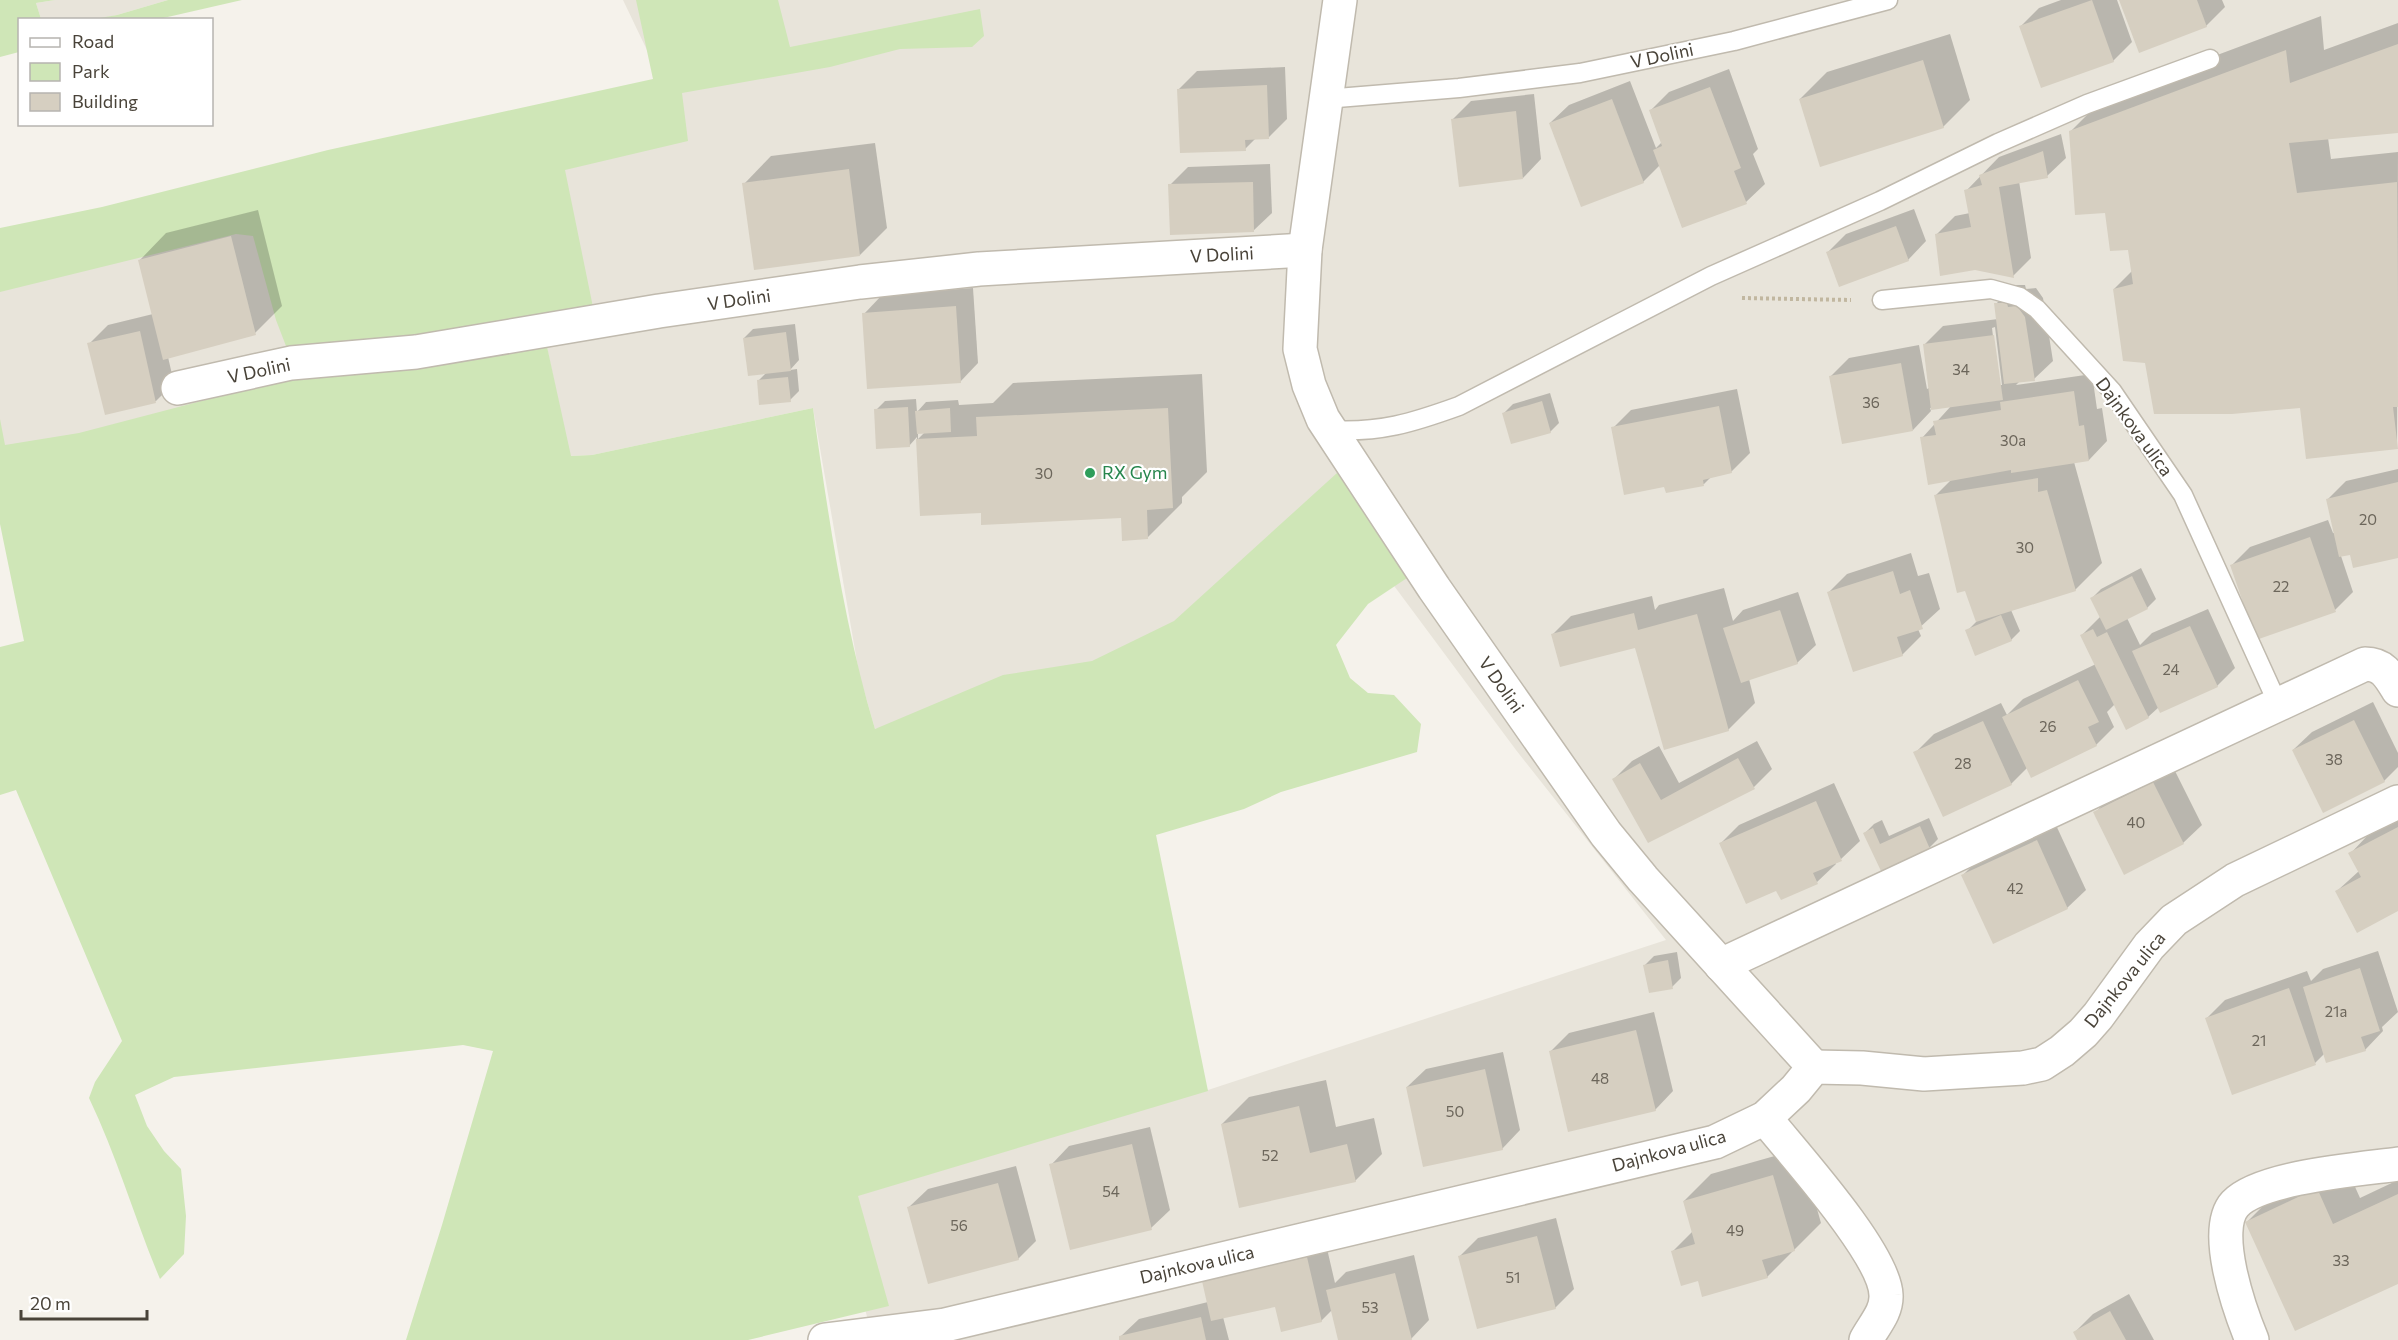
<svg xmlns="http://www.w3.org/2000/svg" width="2398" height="1340" viewBox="0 0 2398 1340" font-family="Commissioner,sans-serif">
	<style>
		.residential { fill: #e8e4da }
		.green { fill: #cfe6b7 }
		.shadow { fill: #0003; fill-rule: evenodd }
		.building { fill: #d6cfc1 }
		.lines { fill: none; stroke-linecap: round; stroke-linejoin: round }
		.service-casing { stroke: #c0baae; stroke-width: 21 }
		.minor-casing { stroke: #c0baae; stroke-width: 36 }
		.path { stroke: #c1b7a0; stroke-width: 4; stroke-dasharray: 3 3; stroke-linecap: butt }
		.service { stroke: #fff; stroke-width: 18 }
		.minor { stroke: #fff; stroke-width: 33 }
		.leisure-dot { fill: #2e9e5b; stroke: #fff; stroke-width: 2 }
		.labels { text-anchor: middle; stroke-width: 4.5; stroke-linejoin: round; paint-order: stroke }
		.number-label { font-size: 15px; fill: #6c665b }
		.street-label { font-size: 18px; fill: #494339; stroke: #fff }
		.leisure-label { font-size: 18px; fill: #27864d; stroke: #fff; text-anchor: start }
	</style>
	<rect width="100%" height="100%" fill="#f5f2eb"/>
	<g class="residential">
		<path d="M55,0H168L117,15L94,20L41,19L36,3Z"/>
		<path d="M623,0H2398V1340H873L837,1200L1166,1053L1208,1090L1666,940L1516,750L1337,509L1132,663L875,729L859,673L813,408L592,455L570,456L546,343L0,455V272L668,94Z"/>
	</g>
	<g class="green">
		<path d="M0,0H55L36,3L41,19L20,20L19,52L0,57Z"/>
		<path d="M168,0H242L159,19H94L117,15Z"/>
		<path d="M636,0H778L790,47L980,9L984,36L972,47L900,49L830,67L682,93L688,141L565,170L594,312L313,352L286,346L276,320L253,236L236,234L0,292V228L102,207L328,150L653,79Z"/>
		<path d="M546,342L571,456L592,455L813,408C828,515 844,625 875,729L1003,675L1092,661L1174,621L1337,473L1410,576L1368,604L1336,645L1350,678L1368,693L1394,695L1421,724L1417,752L1281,792L1244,809L1156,835L1208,1091L858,1196L889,1306L748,1340H406L442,1225L493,1051L463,1045L174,1077L135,1095L147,1126L164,1151L181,1169L186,1216L184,1254L160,1279C135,1220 117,1156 89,1098L95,1082L122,1041L16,790L0,795V647L24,641L0,524V419L5,445L79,433L301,375C384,378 464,359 546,342Z"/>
	</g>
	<g class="shadow">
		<path d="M2061,0H2117L2132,42L2113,61L2021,26L2039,8Z"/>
		<path d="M2120,0H2222L2225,7L2206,26Z"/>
		<path d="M2321,16L2324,50L2398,23V132L2328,138L2331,159L2398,152L2397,448L2302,407L2146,361L2114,289L2132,271L2129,249L2106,211L2070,132L2105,97Z"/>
		<path d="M1950,34L1970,100L1943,127L1800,99L1827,72Z"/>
		<path d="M1285,67L1287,119L1269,137L1256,138L1245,149L1179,89L1197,71Z"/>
		<path d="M1729,69L1758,149L1753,154L1765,184L1746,202L1682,226L1660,165L1643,182L1550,123L1569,105L1630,81L1656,148L1662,142L1650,111L1669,92Z"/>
		<path d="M1534,94L1541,159L1523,178L1453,119L1471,101Z"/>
		<path d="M2061,134L2066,158L2047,176L2019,181L2031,258L2013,276L1936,235L1955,216L1970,213L1966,191L1999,157Z"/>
		<path d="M875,143L887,228L860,255L744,184L771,156Z"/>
		<path d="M1270,164L1272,213L1253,231L1170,185L1188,167Z"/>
		<path d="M1914,209L1926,241L1908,260L1827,253L1846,234Z"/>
		<path d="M258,210L282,306L255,333L168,357L174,383L156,401L106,414L89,344L108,325L153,314L139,261L166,233Z"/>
		<path d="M2014,285H2025L2026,289L2036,288L2043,298L2053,361L2034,379L2020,381L2016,385L2092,374L2097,409L2102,408L2107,441L2089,460L2074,462L2102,563L2075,590L2011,610L2020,631L2011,640L1967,631L1977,621L1936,495L1952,479L1922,438L1951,406L1930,408L1931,411L1913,430L1831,376L1849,358L1919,345L1927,389L1929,388L1924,345L1943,326L1998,319L1996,304ZM1995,327L2002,385H1999L1992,328Z"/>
		<path d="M973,288L978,363L960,382L864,314L882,295Z"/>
		<path d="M795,324L799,360L790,370L797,369L799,391L790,400L758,381L767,372L744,338L753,329Z"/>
		<path d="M1202,374L1207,472L1182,497V503L1147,538L1122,516L982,511L921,515L917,437L909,446L876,410L885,401L916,399L917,412L926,402L958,400L959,405L993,403L1013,383ZM925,432L918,439V433Z"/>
		<path d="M1737,389L1750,453L1731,472L1712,476L1704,484L1665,485L1613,428L1631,410Z"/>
		<path d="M1550,393L1559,423L1550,432L1504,413L1513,404Z"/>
		<path d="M2398,469V556L2351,553L2341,556L2353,592L2335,610L2232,565L2250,547L2328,520L2333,533H2335L2328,499L2346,481Z"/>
		<path d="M1911,553L1918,576L1929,573L1940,609L1918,629L1921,636L1902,655L1828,593L1847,574Z"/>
		<path d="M2141,568L2156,599L2147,608L2127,618L2140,645L2152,633L2208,609L2235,668L2217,686L2159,707L2148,717L2115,704L2107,712L2114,727L2096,745L2028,767L2011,784L1915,753L1934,734L2001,703L2007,715L2023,699L2096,664L2082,635L2101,616L2092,598L2101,589Z"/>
		<path d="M1724,588L1733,621L1743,610L1798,592L1816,645L1797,663L1749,679L1755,703L1728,730L1636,645L1553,634L1571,616L1652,596L1655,610L1659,605Z"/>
		<path d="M2373,702L2398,753V767L2384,781L2293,750L2312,732Z"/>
		<path d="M1757,741L1772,769L1754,787L1648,841L1614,779L1632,761L1659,746L1679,783Z"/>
		<path d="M2172,765L2202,825L2183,843L2095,813L2113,794Z"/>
		<path d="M1834,783L1860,841L1841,859L1835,862L1836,864L1817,882L1777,889L1721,843L1739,825Z"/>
		<path d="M1929,818L1938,839L1929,848L1882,869L1865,833L1874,824L1882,820L1889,836Z"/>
		<path d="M2398,819V909L2337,891L2359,871L2350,854L2368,835Z"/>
		<path d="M2055,823L2086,890L2067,908L1963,875L1981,857Z"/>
		<path d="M2378,951L2398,1012L2382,1027L2383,1031L2365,1050L2325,1053L2315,1063L2207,1018L2225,1000L2307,971L2311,981L2323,969Z"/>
		<path d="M1677,952L1681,978L1672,987L1645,965L1654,956Z"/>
		<path d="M1654,1012L1673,1091L1655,1110L1550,1052L1569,1033Z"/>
		<path d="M1503,1052L1520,1130L1502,1149L1407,1087L1426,1069Z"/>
		<path d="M1326,1080L1336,1127L1374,1118L1382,1154L1355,1181L1222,1124L1249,1097Z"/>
		<path d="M1150,1127L1170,1210L1151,1228L1051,1165L1069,1146Z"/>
		<path d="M1800,1149L1821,1223L1767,1277L1699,1279L1672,1252L1693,1231L1684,1201L1711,1174Z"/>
		<path d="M2344,1162L2360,1198L2398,1180V1282L2247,1222L2274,1195Z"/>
		<path d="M1016,1166L1036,1241L1018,1259L909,1207L928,1189Z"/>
		<path d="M1556,1218L1574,1289L1555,1308L1460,1256L1478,1238Z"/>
		<path d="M1325,1240L1335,1283L1346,1272L1414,1255L1429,1320L1411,1339L1406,1340H1339L1332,1310L1321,1321L1276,1305L1223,1317L1229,1340H1121L1120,1337L1139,1319L1208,1302L1203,1281L1222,1263Z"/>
		<path d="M2129,1294L2154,1340H2079L2075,1332L2093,1314Z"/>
	</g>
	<g class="building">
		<path d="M2092,0L2114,62L2041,88L2019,26Z"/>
		<path d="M2119,0H2197L2207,27L2139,53Z"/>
		<path d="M2398,44V133L2289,143L2297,193L2397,182L2398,407H2393L2398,449L2306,459L2300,408L2232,414H2154L2145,363L2123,361L2113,289L2133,284L2128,250L2110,251L2105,213L2075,215L2069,131L2286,50L2290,83Z"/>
		<path d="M1923,60L1944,128L1820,167L1799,99Z"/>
		<path d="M1267,85L1269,139L1245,140L1246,151L1180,153L1177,89Z"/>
		<path d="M1710,87L1741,168L1734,171L1747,204L1682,228L1653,150L1662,146L1649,110Z"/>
		<path d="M1612,99L1644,183L1581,207L1549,123Z"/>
		<path d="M1516,111L1523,179L1459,187L1451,119Z"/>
		<path d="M2043,151L2048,178L1999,187L2014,278L1975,270L1940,276L1935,234L1971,227L1964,190L1982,185L1979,175Z"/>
		<path d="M849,169L860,256L754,270L742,183Z"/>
		<path d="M1253,182L1254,232L1170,235L1168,184Z"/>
		<path d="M1896,226L1909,261L1839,287L1826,252Z"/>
		<path d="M231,236L256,335L163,360L138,260Z"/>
		<path d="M1994,303H2007L2008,307L2017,306L2025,317L2035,381L2004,384Z"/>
		<path d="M956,306L961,383L867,389L862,313Z"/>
		<path d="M140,331L156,403L105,415L87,343Z"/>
		<path d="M786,332L791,371L748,376L743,338Z"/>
		<path d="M1994,335L2003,400L1931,410L1923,344Z"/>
		<path d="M1901,363L1913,431L1842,444L1829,376Z"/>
		<path d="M788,377L791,402L759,405L757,380Z"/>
		<path d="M2074,391L2079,426L2084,425L2089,461L2011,473V470L1928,485L1920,437L1936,435L1933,421L2001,410L2000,402Z"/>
		<path d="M1542,401L1551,433L1511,444L1502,413Z"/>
		<path d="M1719,406L1732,473L1703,480L1704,486L1666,493L1664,487L1624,495L1611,427Z"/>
		<path d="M908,407L910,447L876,449L874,409Z"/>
		<path d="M950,408L951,432L917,434L915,411Z"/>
		<path d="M1168,408L1173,508L1147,510L1148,539L1122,541L1121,518L981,525V513L920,516L916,439L977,436L976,417Z"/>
		<path d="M2038,478V492L2047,490L2076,591L1976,622L1965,591L1957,593L1934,495Z"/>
		<path d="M2398,482V558L2353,568L2350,555L2339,557L2326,499Z"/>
		<path d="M2310,537L2336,612L2256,640L2230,565Z"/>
		<path d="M1893,571L1900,594L1910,590L1923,629L1897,637L1903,656L1853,672L1827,592Z"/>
		<path d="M2132,576L2148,609L2106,630L2090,598Z"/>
		<path d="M1780,610L1798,664L1741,683L1723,628Z"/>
		<path d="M1634,613L1638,630L1697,614L1729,731L1664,750L1635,648L1560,667L1551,634Z"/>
		<path d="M2001,615L2012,641L1975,656L1965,630Z"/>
		<path d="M2190,626L2218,687L2160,713L2132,651Z"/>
		<path d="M2093,629L2097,637L2107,632L2149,718L2126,730L2080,635Z"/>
		<path d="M2078,680L2099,722L2088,727L2097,746L2031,778L2002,717Z"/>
		<path d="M2354,720L2385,782L2323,813L2292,750Z"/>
		<path d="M1983,721L2012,785L1943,817L1913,752Z"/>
		<path d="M1738,758L1755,789L1648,843L1612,779L1640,763L1661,800Z"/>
		<path d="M2153,782L2184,844L2124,875L2093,812Z"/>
		<path d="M1816,801L1842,861L1813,873L1818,884L1781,900L1776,891L1746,904L1719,843Z"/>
		<path d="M1920,826L1930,849L1881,871L1863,833L1873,828L1880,844Z"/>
		<path d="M2398,827V911L2357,933L2335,891L2361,877L2348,853Z"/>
		<path d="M2037,840L2068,909L1993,944L1961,875Z"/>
		<path d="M1668,960L1673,989L1649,993L1643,965Z"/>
		<path d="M2360,968L2380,1031L2361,1037L2366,1051L2326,1063L2303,987Z"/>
		<path d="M2289,988L2316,1065L2232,1095L2205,1018Z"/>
		<path d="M1636,1030L1656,1111L1568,1132L1549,1051Z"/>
		<path d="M1485,1069L1503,1150L1423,1167L1406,1087Z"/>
		<path d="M1299,1106L1310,1153L1347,1144L1356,1182L1239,1208L1221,1124Z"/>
		<path d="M1132,1144L1152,1230L1070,1250L1049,1164Z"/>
		<path d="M1773,1175L1795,1251L1762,1260L1768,1278L1702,1297L1698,1281L1681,1286L1671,1251L1695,1244L1683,1201Z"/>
		<path d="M998,1183L1019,1260L928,1284L907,1207Z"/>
		<path d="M2317,1188L2333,1224L2398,1194V1284L2295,1331L2245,1222Z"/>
		<path d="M1537,1236L1556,1309L1477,1329L1458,1256Z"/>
		<path d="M1307,1257L1322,1322L1281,1332L1275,1307L1211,1321L1202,1281Z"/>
		<path d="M1395,1273L1412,1340H1338L1326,1290Z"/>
		<path d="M2110,1311L2126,1340H2077L2073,1332Z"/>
		<path d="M1201,1317L1206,1340H1119V1336Z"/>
	</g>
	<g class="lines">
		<g class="service-casing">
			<g id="service">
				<path d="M1325,99L1459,88L1580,73L1734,41L1888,0"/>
				<path d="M1882,300L1991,289L2020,297L2037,309L2112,391L2183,495L2278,704"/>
				<path d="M1329,430C1380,433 1412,423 1459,406L1711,276L1880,201L1998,143L2087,104L2210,59"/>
			</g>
		</g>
		<g class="minor-casing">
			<g id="minor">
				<path d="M1340,0L1305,250L1300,349L1309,385L1323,419L1434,588L1606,834L1643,879L1814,1067"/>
				<path d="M178,388L291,363L416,352L659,311L860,282L979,269L1305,250"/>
				<path d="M1721,965L2365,664C2383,664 2389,675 2398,690"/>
				<path d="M1765,1118C1793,1153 1885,1254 1886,1295C1887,1312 1874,1325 1866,1340"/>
				<path d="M825,1340L945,1325L1715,1142L1765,1118L1796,1089L1814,1067L1862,1068L1924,1074L2023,1068L2042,1064L2062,1051L2083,1033L2098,1016L2149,946L2174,920L2235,880L2398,802"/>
				<path d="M2252,1340C2240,1311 2211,1230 2235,1204C2260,1177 2361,1169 2398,1164"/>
			</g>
		</g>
		<path class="path" d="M1742,298L1851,300"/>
		<use href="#service" class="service"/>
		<use href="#minor" class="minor"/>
	</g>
	<circle class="leisure-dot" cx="1090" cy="473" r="6"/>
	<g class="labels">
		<g class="number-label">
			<text x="1961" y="375">34</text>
			<text x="1871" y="408">36</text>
			<text x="2013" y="446">30a</text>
			<text x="1044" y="479">30</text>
			<text x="2368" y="525">20</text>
			<text x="2025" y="553">30</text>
			<text x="2281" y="592">22</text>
			<text x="2171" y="675">24</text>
			<text x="2048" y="732">26</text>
			<text x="2334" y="765">38</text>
			<text x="1963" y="769">28</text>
			<text x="2136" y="828">40</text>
			<text x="2015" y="894">42</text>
			<text x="2336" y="1017">21a</text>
			<text x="2259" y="1046">21</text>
			<text x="1600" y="1084">48</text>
			<text x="1455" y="1117">50</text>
			<text x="1270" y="1161">52</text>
			<text x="1111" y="1197">54</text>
			<text x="959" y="1231">56</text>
			<text x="1735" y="1236">49</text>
			<text x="2341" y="1266">33</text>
			<text x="1513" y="1283">51</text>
			<text x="1370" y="1313">53</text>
		</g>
		<g class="street-label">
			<text transform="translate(1662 56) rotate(-12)" y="6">V Dolini</text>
			<text transform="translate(1222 255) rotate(-3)" y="6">V Dolini</text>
			<text transform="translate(739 300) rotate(-8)" y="6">V Dolini</text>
			<text transform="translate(259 371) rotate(-12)" y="6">V Dolini</text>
			<text transform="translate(2134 427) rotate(54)" y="6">Dajnkova ulica</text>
			<text transform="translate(1501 685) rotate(55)" y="6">V Dolini</text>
			<text transform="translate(2125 980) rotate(-51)" y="6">Dajnkova ulica</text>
			<text transform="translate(1669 1151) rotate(-15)" y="6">Dajnkova ulica</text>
			<text transform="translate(1197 1265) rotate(-13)" y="6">Dajnkova ulica</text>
		</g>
		<g class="leisure-label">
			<text x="1102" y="479">RX Gym</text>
		</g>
	</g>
	<rect x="18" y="18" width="195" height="108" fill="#ffffff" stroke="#b6b4b0" stroke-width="1.5"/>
	<rect x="30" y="38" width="30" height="9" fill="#ffffff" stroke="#b6b4b0" stroke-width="1.5"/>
	<text x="72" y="48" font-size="18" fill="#494339">Road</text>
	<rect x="30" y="63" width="30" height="18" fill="#cfe6b7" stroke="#b6b4b0" stroke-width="1.5"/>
	<text x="72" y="78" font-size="18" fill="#494339">Park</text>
	<rect x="30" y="93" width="30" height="18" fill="#d6cfc1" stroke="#b6b4b0" stroke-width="1.5"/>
	<text x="72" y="108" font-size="18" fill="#494339">Building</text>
	<path d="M21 1310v9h126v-9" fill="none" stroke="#494339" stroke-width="3"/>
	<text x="30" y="1310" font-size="18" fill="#494339" stroke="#ffffff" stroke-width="4.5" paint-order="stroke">20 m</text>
</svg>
